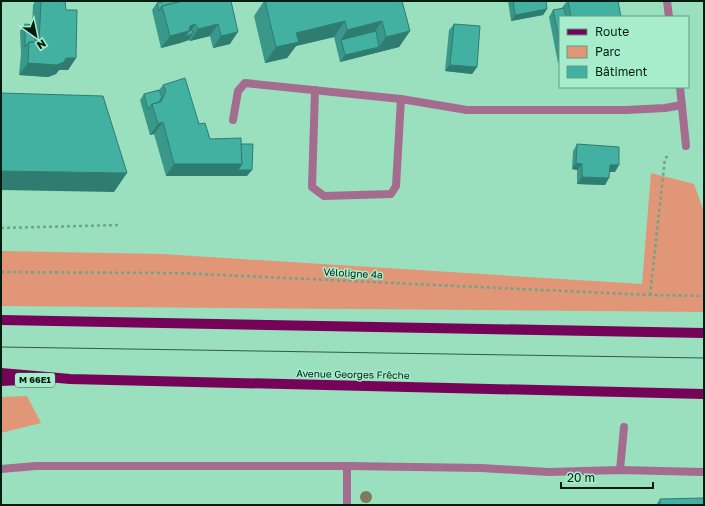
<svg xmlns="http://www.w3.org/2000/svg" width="705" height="506" viewBox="0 0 705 506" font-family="'Golos Text',sans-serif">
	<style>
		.green { fill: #e19678 }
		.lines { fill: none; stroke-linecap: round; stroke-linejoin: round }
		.path { stroke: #6ca58a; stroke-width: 2.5; stroke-dasharray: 3 3; stroke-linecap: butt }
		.lane { stroke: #a46c8e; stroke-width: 8 }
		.street { stroke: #a46c8e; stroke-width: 8 }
		.primary { stroke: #750458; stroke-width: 10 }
		.tram { stroke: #315a47; stroke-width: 1 }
		.tree { fill: #7c7b5d }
		.wall { fill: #3a988b }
		.shaded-wall { fill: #2f7c71 }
		.building { fill: #43b1a2; stroke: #2f7c71 }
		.labels { text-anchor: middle; stroke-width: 3; stroke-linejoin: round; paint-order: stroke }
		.shield { fill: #a7edcb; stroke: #335b49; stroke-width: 1 }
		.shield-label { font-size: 9px; font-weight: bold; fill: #011d11 }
		.street-label { font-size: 10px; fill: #011d11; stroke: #a7edcb }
	</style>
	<rect width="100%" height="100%" fill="#9ae0be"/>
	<g class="green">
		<path d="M651,173L694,184L704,212V312L1,306V251L162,254L642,284Z"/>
		<path d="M27,396L41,423L1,433V397Z"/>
	</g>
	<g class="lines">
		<g class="path">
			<path d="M1,228L120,225"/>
			<path d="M1,272L178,273L650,295L704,296"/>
			<path d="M650,295L665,158L670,155"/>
		</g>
		<g class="lane">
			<path d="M315,90L312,187L324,196L391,194L396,186L401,99"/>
			<path d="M233,120L238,91L245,83L401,99L467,110H626L665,108L682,105"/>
			<path d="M347,466V505"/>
			<path d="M1,469L36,466H347L481,468L549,472L620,470L704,472"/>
			<path d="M620,470L624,427"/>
		</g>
		<g class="street">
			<path d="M667,1L669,17"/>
			<path d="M680,87L686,146"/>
		</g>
		<g class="primary">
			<path d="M1,320L704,333"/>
			<path d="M1,373L70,379L704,394"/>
			<path d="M1,381L23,380"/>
		</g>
		<path class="tram" d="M1,347L704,358"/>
	</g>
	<circle class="tree" cx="366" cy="497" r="6"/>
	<g class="wall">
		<path d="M35,1H65L66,10L76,58L68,70H59L56,74L48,77L19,75L21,54L20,31L25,24L32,25L33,5Z"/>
		<path d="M167,1H231L230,44L213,48L210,36L190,41L189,40L180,43L161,48L152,10L157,3Z"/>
		<path d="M264,1H402L410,31L399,47L340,62L334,37L296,46L287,58L265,63L254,16Z"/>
		<path d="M508,1H546L547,9L543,15L511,21Z"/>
		<path d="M567,1H618L621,17H560V63H558L549,17L553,10L561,9Z"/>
		<path d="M454,24L477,67L472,74L445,71L449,30Z"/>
		<path d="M163,85L197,120L200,124L210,139L241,144L247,176H166L154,134L150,135L140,100L144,94L159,90Z"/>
		<path d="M577,144L615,172H610L605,185L577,184V170L572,169L573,151Z"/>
		<path d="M660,499L704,505H656Z"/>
	</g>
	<g class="shaded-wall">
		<path d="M547,9L543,15L511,21L515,15Z"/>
		<path d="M345,21L334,37L296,46L287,58L265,63L276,47L296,33Z"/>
		<path d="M382,21L371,37L341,40L347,30Z"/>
		<path d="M195,24L188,36L193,33L189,40L180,43L161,48L170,36L190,26Z"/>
		<path d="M218,24L210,36L190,41L198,29Z"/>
		<path d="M410,31L399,47L340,62L345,55L379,47L386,37Z"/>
		<path d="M238,32L230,44L213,48L221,36Z"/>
		<path d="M66,58H76L68,70H59L56,74L48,77L19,75L28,63Z"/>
		<path d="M450,65L477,67L472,74L445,71Z"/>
		<path d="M163,122L154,134L150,135L158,124Z"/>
		<path d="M576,163L582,164L577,170L572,169Z"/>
		<path d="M174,164H242L252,170L247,176H166Z"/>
		<path d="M610,165H619L615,172H606Z"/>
		<path d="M1,171L127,173L114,192L1,190Z"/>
		<path d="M582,177L609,178L605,185L577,184Z"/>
	</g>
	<g class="building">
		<path d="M41,1H65L66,10H77L76,58H66L64,62L57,65L28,63L29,42L39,43Z"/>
		<path d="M167,1H178V2L162,6L159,11L157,3Z"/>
		<path d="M183,1H231L238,32L221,36L218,24L198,29L195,24L190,26L189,31L170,36L162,6Z"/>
		<path d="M265,1H402L410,31L386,37L382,21L347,30L345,21L296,33L299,42L276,47Z"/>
		<path d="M513,1H546L547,9L515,15Z"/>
		<path d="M568,1H618L621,17H571Z"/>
		<path d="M564,8L566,17H560V43L553,10Z"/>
		<path d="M25,24L35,25V42H29L25,47Z"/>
		<path d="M454,24L480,26L477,67L450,65Z"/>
		<path d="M192,30L193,33L185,37L189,31Z"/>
		<path d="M376,31L379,47L345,55L341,40Z"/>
		<path d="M185,78L199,124L205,123L210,139L241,138L242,164H174L163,122L158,124L152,104L161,102L166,91L163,85Z"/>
		<path d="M159,90L162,97L159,102L152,104L148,110L144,94Z"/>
		<path d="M1,93L103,96L127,173L1,171Z"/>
		<path d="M241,144H253L252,170H238L242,164Z"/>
		<path d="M577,144L619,147V165H610L609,178L582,177V164L576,163Z"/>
		<path d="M704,498V505H660V499Z"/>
	</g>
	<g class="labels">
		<rect class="shield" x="15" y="373" width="40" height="14" rx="3"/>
		<g class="shield-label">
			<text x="35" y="383">M 66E1</text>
		</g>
		<g class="street-label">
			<text transform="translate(353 273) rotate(3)" y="4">Véloligne 4a</text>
			<text transform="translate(353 374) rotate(1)" y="4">Avenue Georges Frêche</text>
		</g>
	</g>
	<rect width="705" height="506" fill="none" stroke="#011d11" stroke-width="4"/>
	<rect x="559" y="16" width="130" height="72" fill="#a7edcb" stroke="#659a81"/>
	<rect x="567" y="29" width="20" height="6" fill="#750458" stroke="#659a81"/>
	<text x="595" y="36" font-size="12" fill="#011d11">Route</text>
	<rect x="567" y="46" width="20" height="12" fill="#e19678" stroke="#659a81"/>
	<text x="595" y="56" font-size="12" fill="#011d11">Parc</text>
	<rect x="567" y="66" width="20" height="12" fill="#43b1a2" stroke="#659a81"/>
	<text x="595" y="76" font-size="12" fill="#011d11">Bâtiment</text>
	<g transform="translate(36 36) rotate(147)" stroke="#a7edcb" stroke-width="3" paint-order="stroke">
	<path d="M0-3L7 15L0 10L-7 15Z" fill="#011d11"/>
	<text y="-6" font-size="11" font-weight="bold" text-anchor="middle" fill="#011d11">N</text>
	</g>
	<path d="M561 482v6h92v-6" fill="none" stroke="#011d11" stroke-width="2"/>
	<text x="567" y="482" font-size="12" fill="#011d11" stroke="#a7edcb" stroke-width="3" paint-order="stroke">20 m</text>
</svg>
